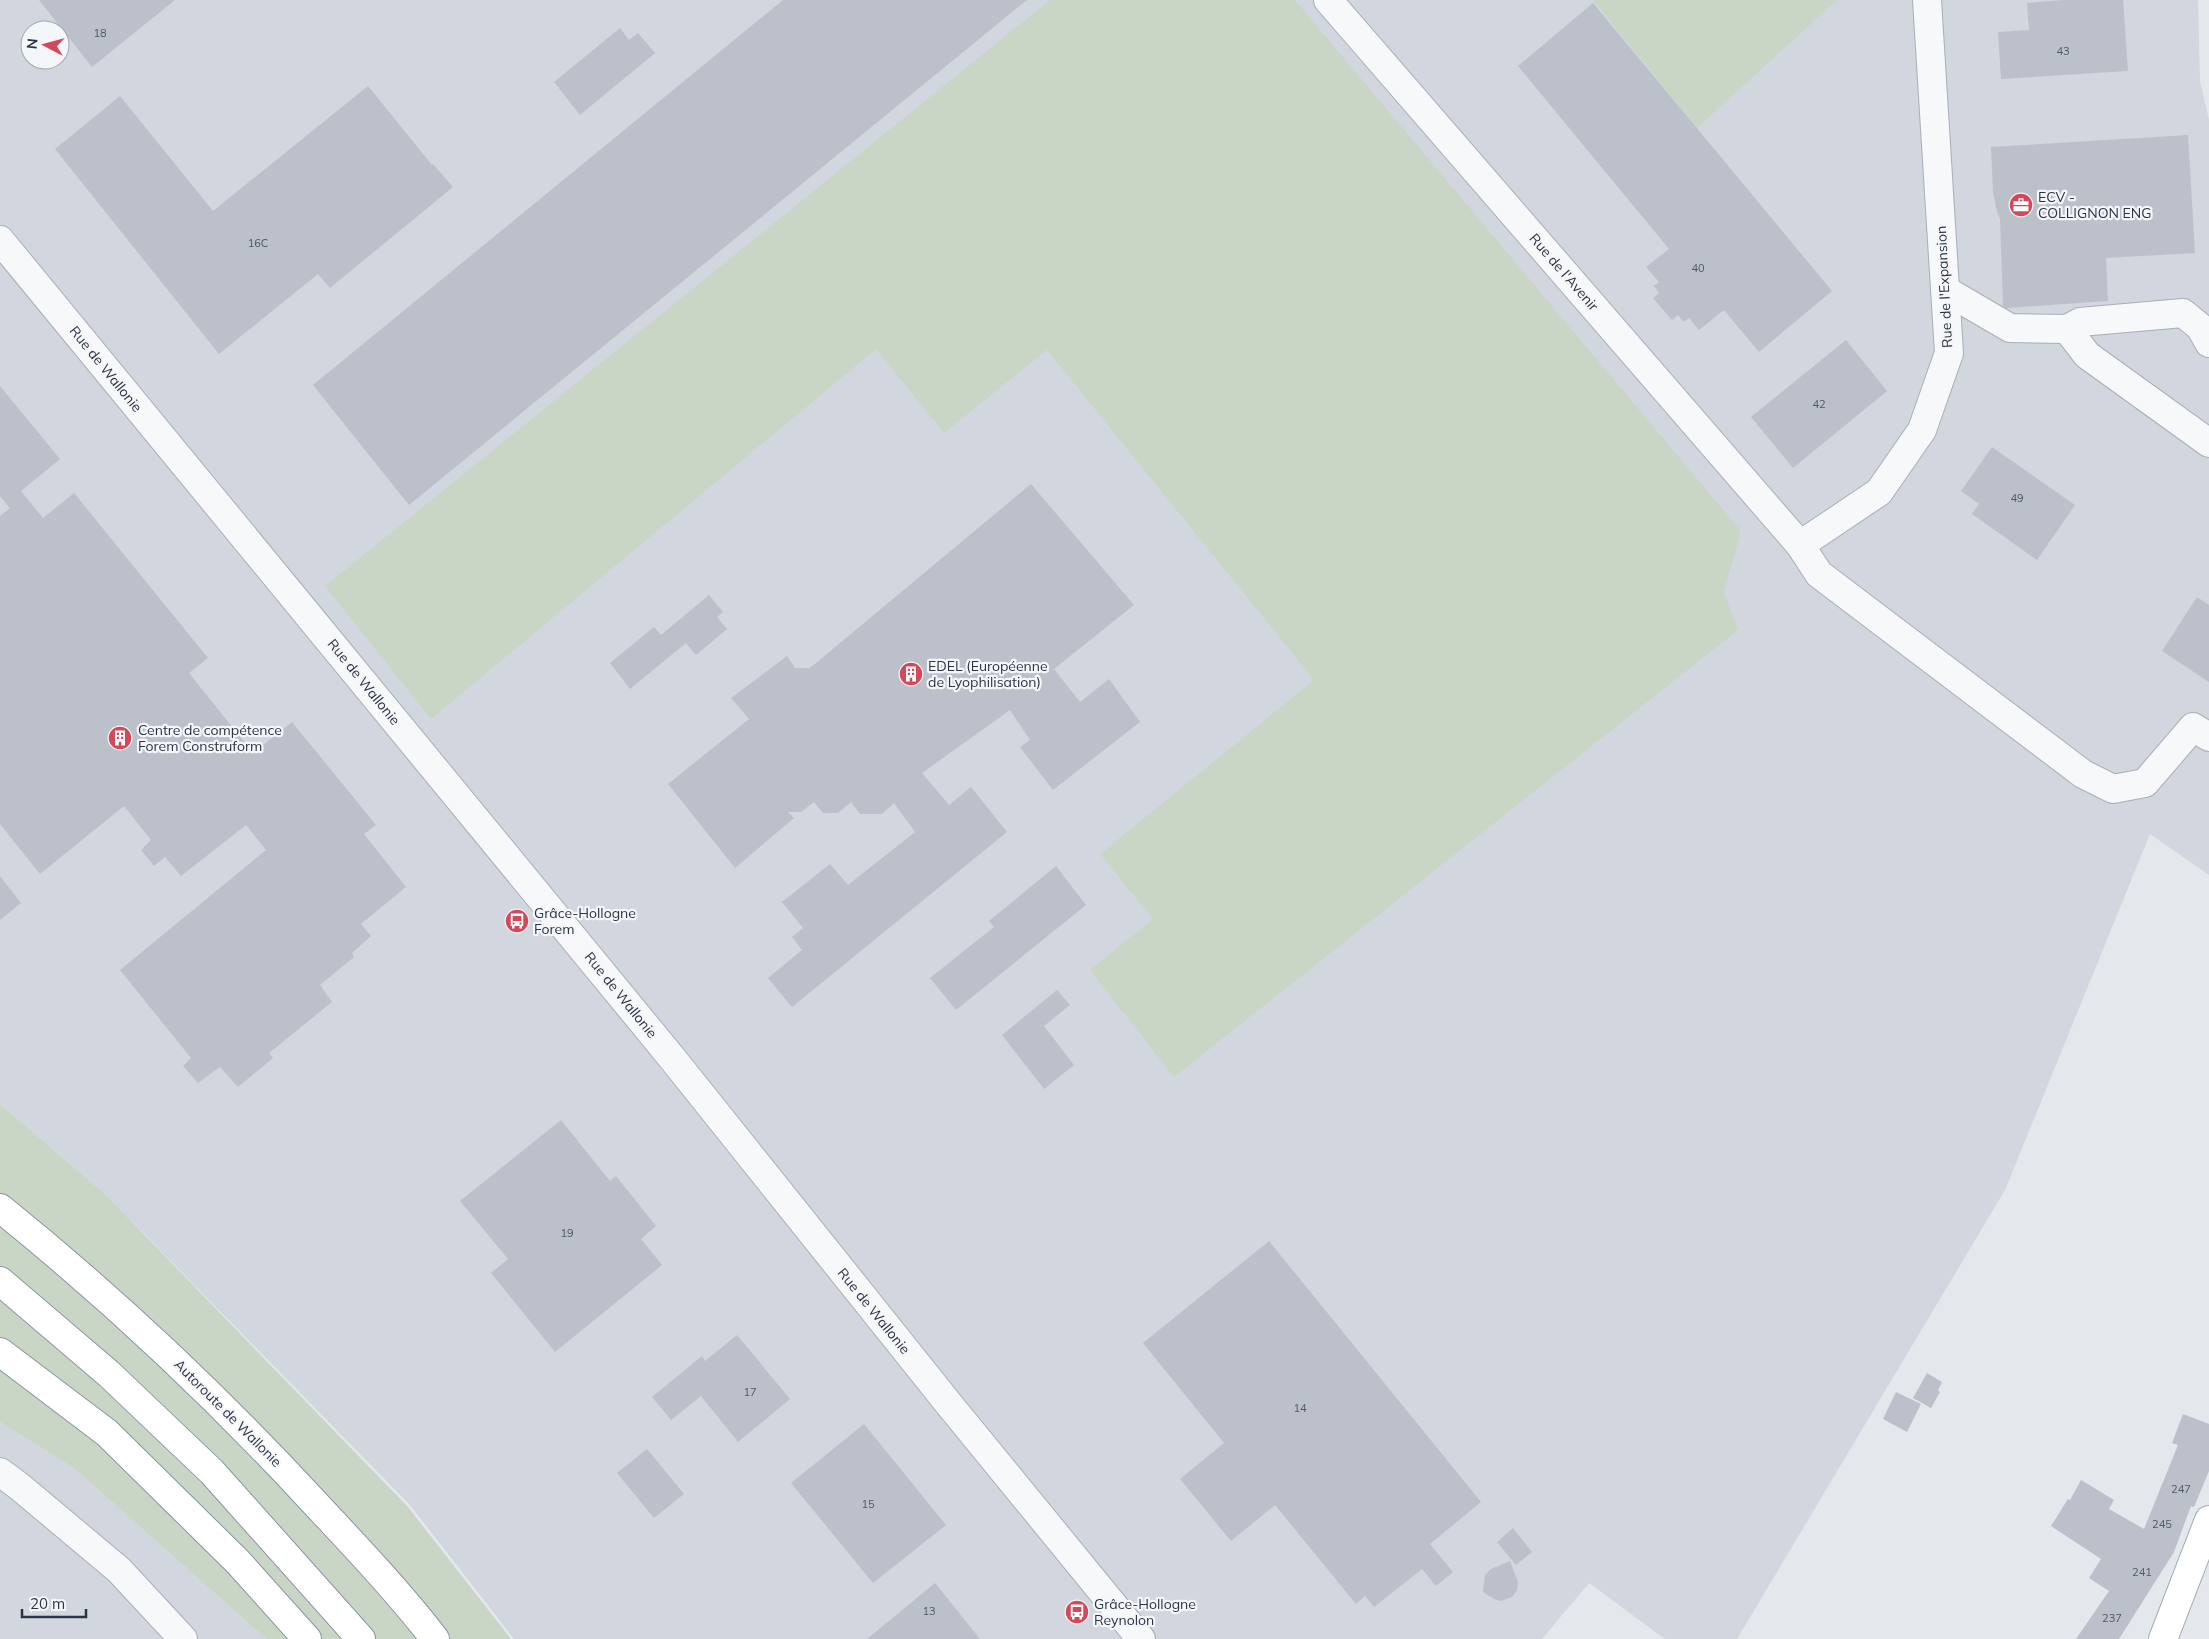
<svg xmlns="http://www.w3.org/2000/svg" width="2209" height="1639" viewBox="0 0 2209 1639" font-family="Mulish,sans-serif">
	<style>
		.built { fill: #d2d6de; fill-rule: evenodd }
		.green { fill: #c9d6c5 }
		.building { fill: #bbc0ca }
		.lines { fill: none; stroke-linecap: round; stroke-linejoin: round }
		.minor-casing { stroke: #a9aeb7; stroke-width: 30 }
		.major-casing { stroke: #a3abb8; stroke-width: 30 }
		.highway-casing { stroke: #8b94a3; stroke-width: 30 }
		.minor { stroke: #f7f8fa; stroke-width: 28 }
		.major { stroke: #fff; stroke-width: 28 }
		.highway { stroke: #fff; stroke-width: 28 }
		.labels { text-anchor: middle; stroke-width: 4.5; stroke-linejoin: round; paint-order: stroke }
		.number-label { font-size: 11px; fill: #4f5766 }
		.poi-label { font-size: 14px; fill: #2b3445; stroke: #f4f6f9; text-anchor: start }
		.street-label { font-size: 14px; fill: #2b3445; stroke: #f4f6f9 }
	</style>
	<rect width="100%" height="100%" fill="#e4e7ec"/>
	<g class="built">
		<path d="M0,0H2198L2200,81L2209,120V875L2150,834L2005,1190L1737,1639H1665L1589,1583L1542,1639H514L410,1505L104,1193L0,1104ZM30,30H60V60H30Z"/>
		<path d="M0,1422L75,1469L266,1639H0Z"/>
	</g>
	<g class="green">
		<path d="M1050,0H1295L1741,531L1724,592L1738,630L1174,1077L1090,970L1153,919L1100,854L1314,680L1047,350L944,433L876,349L431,719L325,586Z"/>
		<path d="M1593,0H1837L1697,128Z"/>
		<path d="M0,1104L104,1193L408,1507L511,1639H266L75,1469L0,1422Z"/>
	</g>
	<g class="building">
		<path d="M39,0H175L92,67Z"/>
		<path d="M783,0H1027L409,505L313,385Z"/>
		<path d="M2064,0H2123L2128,71L2001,79L1998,32L2029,30L2027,3Z"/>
		<path d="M1593,3L1832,291L1759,352L1724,310L1699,330L1689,318L1684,322L1678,315L1672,320L1653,298L1659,293L1654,286L1659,282L1646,267L1669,249L1518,66Z"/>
		<path d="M620,28L629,40L638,33L655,53L580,115L554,82Z"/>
		<path d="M368,86L432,165L433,164L453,187L330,288L318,274L219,354L55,149L120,96L213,211Z"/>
		<path d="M2188,135L2195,253L2106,258L2108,301L2006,308L2003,306L2000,219L1997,212L1993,192L1991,147Z"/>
		<path d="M1846,340L1887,391L1793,468L1751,417Z"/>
		<path d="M0,386L60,459L21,491L43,518L74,493L208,658L189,673L253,753L292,722L376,825L364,834L406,887L361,924L371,936L352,953L354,957L320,985L332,1002L269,1053L273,1058L238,1087L220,1067L198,1083L183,1066L191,1058L120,970L266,850L246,825L181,876L165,857L154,866L141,850L151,840L124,806L40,874L0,824V516L10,508L0,496Z"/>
		<path d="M1992,447L2075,505L2037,560L1972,514L1979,504L1961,491Z"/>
		<path d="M1031,484L1134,605L1054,669L1080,702L1109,679L1140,722L1053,790L1020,747L1030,740L1010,710L922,773L949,805L971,787L1007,832L792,1007L768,978L802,950L792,937L803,928L782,902L830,864L848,885L915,832L894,803L882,814H860L851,802L838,813H823L814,802L801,812H788L794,818L735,868L668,784L749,719L731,698L787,656L795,668H810Z"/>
		<path d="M709,595L723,612L717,617L727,629L696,655L686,643L630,689L610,663L654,627L661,635Z"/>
		<path d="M2197,597L2209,605V682L2162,651Z"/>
		<path d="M1056,866L1086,905L956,1010L930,978L994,927L989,921Z"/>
		<path d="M0,876L21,903L0,920Z"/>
		<path d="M1057,990L1070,1005L1044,1026L1074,1065L1044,1089L1002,1035Z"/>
		<path d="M561,1120L610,1181L616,1176L656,1226L641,1239L662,1265L555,1352L491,1273L508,1259L460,1201Z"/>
		<path d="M1269,1241L1481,1502L1430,1544L1453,1572L1436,1586L1422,1569L1374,1607L1365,1596L1356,1604L1275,1505L1231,1541L1180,1479L1224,1443L1143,1343Z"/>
		<path d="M737,1335L790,1399L738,1442L701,1396L671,1420L652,1397L702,1356L705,1361Z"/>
		<path d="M1927,1373L1942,1382L1938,1390L1940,1392L1931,1408L1913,1398Z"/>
		<path d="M1896,1392L1921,1404L1907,1432L1883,1419Z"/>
		<path d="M2183,1414L2209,1424V1471L2194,1507L2191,1506L2174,1552L2119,1639H2076L2109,1591L2089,1578L2101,1559L2051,1526L2068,1499L2070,1500L2081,1480L2114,1500L2109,1509L2144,1529L2178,1445L2172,1443Z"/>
		<path d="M864,1424L946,1525L873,1583L791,1483Z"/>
		<path d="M647,1449L684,1494L654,1518L617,1473Z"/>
		<path d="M1513,1528L1532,1552L1516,1565L1497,1542Z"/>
		<path d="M1510,1561L1518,1582L1517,1590L1512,1597L1501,1601L1494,1599L1483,1592L1485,1575L1491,1569Z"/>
		<path d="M935,1583L980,1639H867Z"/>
	</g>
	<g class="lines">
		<g class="minor-casing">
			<g id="minor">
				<path d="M1328,0L1800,545L1819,574L2083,774L2113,789L2145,783L2193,727L2209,737"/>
				<path d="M0,240L672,1058L948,1403L1141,1639"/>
				<path d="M1945,290L2010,328L2067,329L2080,322L2183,313L2200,327L2209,343"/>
				<path d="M2067,329L2087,355L2209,443"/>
				<path d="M1800,545L1879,492L1922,430L1949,353L1927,0"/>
				<path d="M0,1472L20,1487L119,1570L183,1639"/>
			</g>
		</g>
		<g class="major-casing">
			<path id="major" d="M2163,1639L2209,1520"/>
		</g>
		<g class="highway-casing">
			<g id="highway">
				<path d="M0,1208C113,1299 214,1394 312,1500C354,1545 397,1590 435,1639"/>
				<path d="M0,1281L109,1374L212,1472L361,1639"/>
				<path d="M0,1352L107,1433L238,1562L307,1639"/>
			</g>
		</g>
		<use href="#minor" class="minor"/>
		<use href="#major" class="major"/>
		<use href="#highway" class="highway"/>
	</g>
	<defs>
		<g id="office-disc" transform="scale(1.25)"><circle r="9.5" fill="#d1495b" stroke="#f4f6f9"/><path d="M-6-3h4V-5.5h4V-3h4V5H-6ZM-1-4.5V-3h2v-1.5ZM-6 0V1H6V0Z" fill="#fff"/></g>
		<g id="building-disc" transform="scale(1.25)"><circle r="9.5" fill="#d1495b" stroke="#f4f6f9"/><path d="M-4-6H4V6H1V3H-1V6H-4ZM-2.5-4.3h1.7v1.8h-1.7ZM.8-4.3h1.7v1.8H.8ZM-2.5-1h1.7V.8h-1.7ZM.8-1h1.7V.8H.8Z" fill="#fff"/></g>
		<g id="bus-disc" transform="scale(1.25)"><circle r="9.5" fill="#d1495b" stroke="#f4f6f9"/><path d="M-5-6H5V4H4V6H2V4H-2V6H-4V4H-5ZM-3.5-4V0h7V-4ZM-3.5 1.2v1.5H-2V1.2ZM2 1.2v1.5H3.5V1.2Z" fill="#fff"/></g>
	</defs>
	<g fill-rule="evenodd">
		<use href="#office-disc" x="2021" y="205"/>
		<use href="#building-disc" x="911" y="674"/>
		<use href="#building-disc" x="120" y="738"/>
		<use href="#bus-disc" x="517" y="921"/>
		<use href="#bus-disc" x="1077" y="1612"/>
	</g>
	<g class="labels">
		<g class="number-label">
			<text x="100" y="37">18</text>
			<text x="2063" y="55">43</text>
			<text x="258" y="247">16C</text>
			<text x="1698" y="272">40</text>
			<text x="1819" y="408">42</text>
			<text x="2017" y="502">49</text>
			<text x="567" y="1237">19</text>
			<text x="750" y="1396">17</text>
			<text x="1300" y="1412">14</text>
			<text x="2181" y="1493">247</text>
			<text x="868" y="1508">15</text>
			<text x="2162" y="1528">245</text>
			<text x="2142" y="1576">241</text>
			<text x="929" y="1615">13</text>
			<text x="2112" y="1622">237</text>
		</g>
		<g class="poi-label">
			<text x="2038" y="202">ECV -<tspan x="2038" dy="16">COLLIGNON ENG</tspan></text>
			<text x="928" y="671">EDEL (Européenne<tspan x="928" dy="16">de Lyophilisation)</tspan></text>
			<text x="138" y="735">Centre de compétence<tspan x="138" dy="16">Forem Construform</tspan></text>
			<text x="534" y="918">Grâce-Hollogne<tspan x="534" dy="16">Forem</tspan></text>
			<text x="1094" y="1609">Grâce-Hollogne<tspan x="1094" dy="16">Reynolon</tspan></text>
		</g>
		<g class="street-label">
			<text transform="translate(1564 272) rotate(49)" y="5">Rue de l'Avenir</text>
			<text transform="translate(1944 287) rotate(-93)" y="5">Rue de l'Expansion</text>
			<text transform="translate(106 369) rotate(51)" y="5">Rue de Wallonie</text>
			<text transform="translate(364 682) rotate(51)" y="5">Rue de Wallonie</text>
			<text transform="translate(621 995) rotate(51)" y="5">Rue de Wallonie</text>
			<text transform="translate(874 1311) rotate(51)" y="5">Rue de Wallonie</text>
			<text transform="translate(228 1413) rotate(45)" y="5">Autoroute de Wallonie</text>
		</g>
	</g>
	<g transform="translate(45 45) rotate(276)"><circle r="24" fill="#f4f6f9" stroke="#a4a8b1"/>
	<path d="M0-4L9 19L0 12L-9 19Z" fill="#d1495b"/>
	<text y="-8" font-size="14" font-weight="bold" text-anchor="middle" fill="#2b3445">N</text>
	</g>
	<path d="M22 1609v8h64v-8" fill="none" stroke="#2b3445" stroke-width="2.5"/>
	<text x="30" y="1609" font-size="15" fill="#2b3445" stroke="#f4f6f9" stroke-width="4" paint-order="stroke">20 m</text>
</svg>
